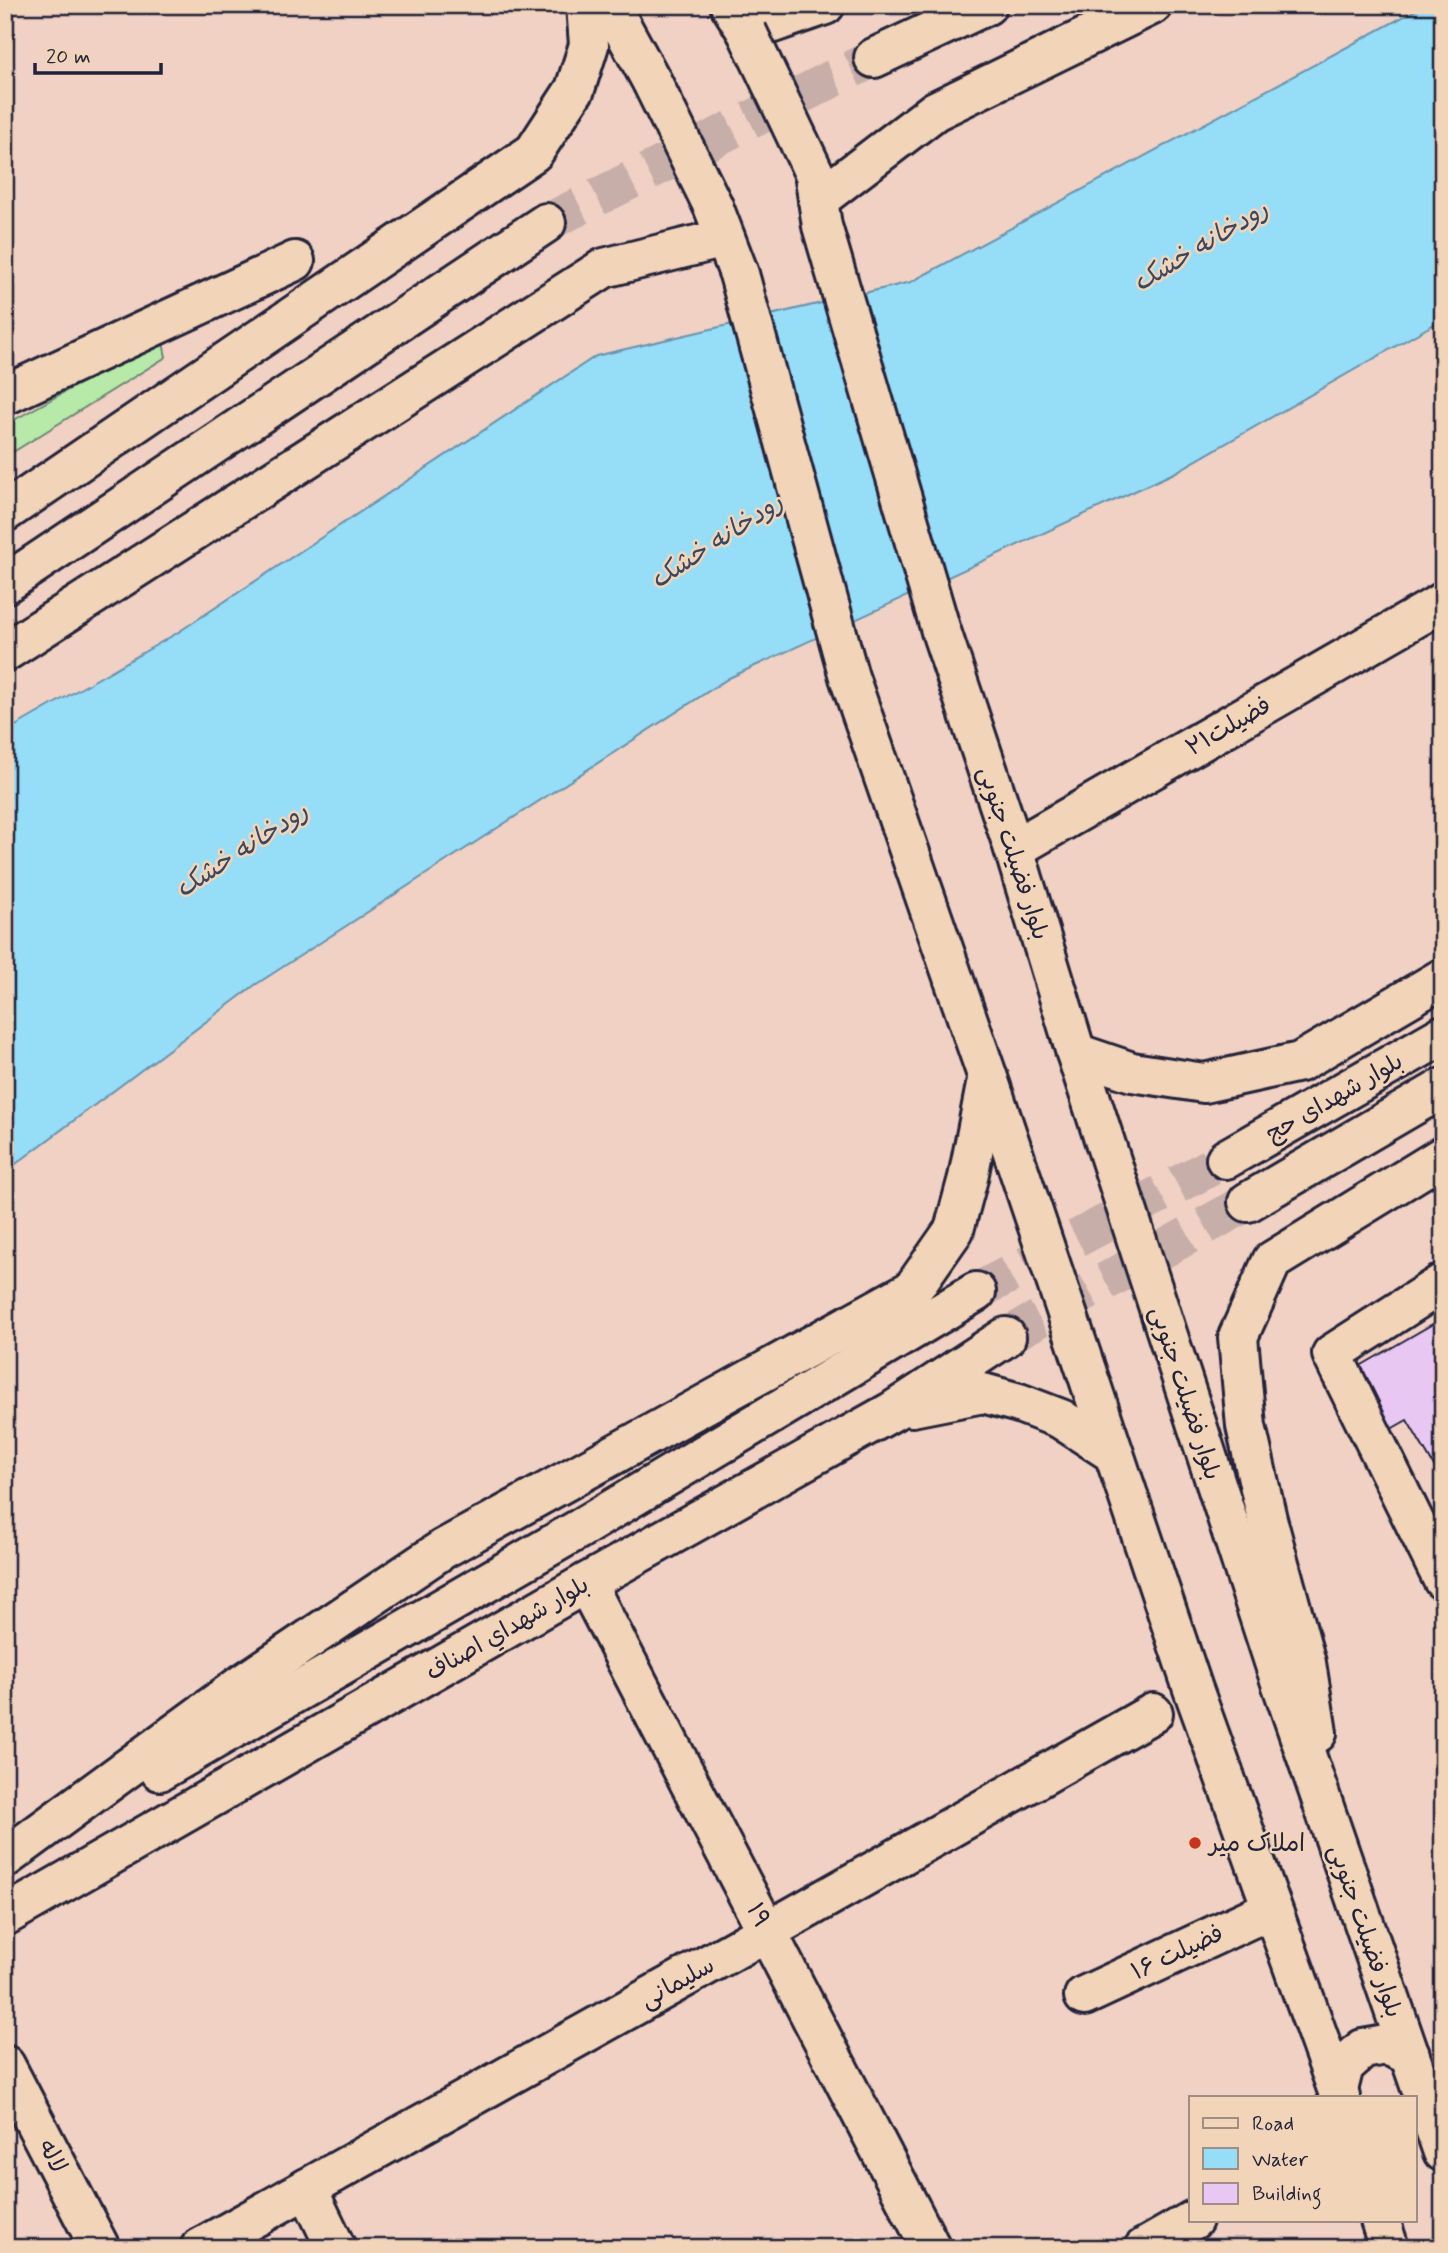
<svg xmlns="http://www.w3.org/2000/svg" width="1448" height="2253" viewBox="0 0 1448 2253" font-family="Mynerve,'Playpen Sans Arabic',sans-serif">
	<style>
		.green { fill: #b7e9a9; stroke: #6c8672; stroke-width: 2 }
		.water { fill: #96ddf8; stroke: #6892ac; stroke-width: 2 }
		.building { fill: #e9c7f3; stroke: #22223b; stroke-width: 2 }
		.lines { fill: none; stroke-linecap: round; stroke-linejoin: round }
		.primary-tunnel { stroke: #c7aea9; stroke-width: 38; stroke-dasharray: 38 19; stroke-linecap: butt }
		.street-casing { stroke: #22223b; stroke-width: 44 }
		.primary-casing { stroke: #22223b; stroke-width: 44 }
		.street { stroke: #f2d4b8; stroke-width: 38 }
		.primary { stroke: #f2d4b8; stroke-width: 38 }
		.primary-bridge-casing { stroke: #22223b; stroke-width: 44; stroke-linecap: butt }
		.primary-bridge { stroke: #f2d4b8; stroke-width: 38 }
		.poi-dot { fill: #c8321e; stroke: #f2d4b8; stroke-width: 2.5 }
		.labels { text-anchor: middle; stroke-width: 5; stroke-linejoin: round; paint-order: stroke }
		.street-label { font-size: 24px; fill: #22223b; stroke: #f2d4b8 }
		.poi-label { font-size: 24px; fill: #22223b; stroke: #f2d4b8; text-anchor: start }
		.water-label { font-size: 26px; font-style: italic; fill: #394761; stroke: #f2d4b8 }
	</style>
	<rect width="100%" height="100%" fill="#f0d1c4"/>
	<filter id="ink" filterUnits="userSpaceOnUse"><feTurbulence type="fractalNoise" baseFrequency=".0143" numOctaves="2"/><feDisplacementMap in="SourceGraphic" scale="14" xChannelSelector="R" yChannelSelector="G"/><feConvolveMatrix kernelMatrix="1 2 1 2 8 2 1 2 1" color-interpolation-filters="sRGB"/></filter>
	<g filter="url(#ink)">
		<path class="green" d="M162,338L166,357L5,457V425Z"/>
		<path class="water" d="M1425,5H1443V319L1174,473L729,678L255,985L5,1172V732L177,633L596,356L911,282Z"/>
		<path class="building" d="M1443,1318V1474L1440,1476L1407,1420L1391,1429L1355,1369Z"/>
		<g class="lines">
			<g class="primary-tunnel">
				<path d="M546,223L874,58"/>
				<path d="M976,1292L1226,1159"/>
				<path d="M1006,1337L1248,1202"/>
			</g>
			<g class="street-casing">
				<g id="street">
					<path d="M5,395L295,261"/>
					<path d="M1014,849L1443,602"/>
					<path d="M1443,1283L1332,1354L1443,1580"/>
					<path d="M586,1583L931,2248"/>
					<path d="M1084,1996L1271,1909"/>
					<path d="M5,2065L100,2248"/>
					<path d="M307,2188L336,2248"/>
					<path d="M200,2248L768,1931L1153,1713"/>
					<path d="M1144,2248L1193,2220"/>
				</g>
			</g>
			<g class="primary-casing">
				<g id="primary">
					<path d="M610,5L652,82"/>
					<path d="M730,5L747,32L825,5"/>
					<path d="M874,58L987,5"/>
					<path d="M814,173L822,226L941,631L1014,849L1076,1053L1275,1665L1443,2152"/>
					<path d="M818,200L935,111L1152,5"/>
					<path d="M713,206L739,274L849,677L988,1078L1193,1689L1340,2097"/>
					<path d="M5,512L534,152L575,89L589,45L586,5"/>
					<path d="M5,584L546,223"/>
					<path d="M5,652L604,268L725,238"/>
					<path d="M1076,1053L1132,1072L1204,1083L1300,1062L1443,978"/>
					<path d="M1226,1159L1443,1035"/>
					<path d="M1248,1202L1443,1088"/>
					<path d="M912,1407L983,1393L1019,1403L1061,1419L1113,1453"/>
					<path d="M1317,1733L1306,1663L1267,1519L1246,1426L1238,1337L1272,1261L1443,1156"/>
					<path d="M160,1771L581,1528L976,1292"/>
					<path d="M5,1858L241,1685L443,1549L912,1290L954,1230L968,1178L987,1080"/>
					<path d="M5,1916L586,1583L893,1411L1006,1337"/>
					<path d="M1338,2090L1344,2066L1363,2049L1386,2045L1410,2055"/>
					<path d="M1380,2220L1389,2248"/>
				</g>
			</g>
			<use href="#street" class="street"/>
			<use href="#primary" class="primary"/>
			<g class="primary-bridge-casing">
				<g id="primary-bridge">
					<path d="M747,32L814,173"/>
					<path d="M652,82L713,206"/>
				</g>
			</g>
			<use href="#primary-bridge" class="primary-bridge"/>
		</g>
	</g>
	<circle class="poi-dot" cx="1195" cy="1843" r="7"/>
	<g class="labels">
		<g class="street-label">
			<text transform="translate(1228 726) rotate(-30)" y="8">فضیلت۲۱</text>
			<text transform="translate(1014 853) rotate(72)" y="8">بلوار فضیلت جنوبی</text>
			<text transform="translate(1334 1097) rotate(-30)" y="8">بلوار شهدای حج</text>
			<text transform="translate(1186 1393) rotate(72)" y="8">بلوار فضیلت جنوبی</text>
			<text transform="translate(507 1628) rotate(-30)" y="8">بلوار شهداي اصناف</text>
			<text transform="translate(759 1915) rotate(63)" y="8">۱۹</text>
			<text transform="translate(1366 1931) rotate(71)" y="8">بلوار فضیلت جنوبی</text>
			<text transform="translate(1177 1952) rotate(-25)" y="8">فضیلت ۱۶</text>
			<text transform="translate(677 1982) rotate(-29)" y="8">سلیمانی</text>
			<text transform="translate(53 2156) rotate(63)" y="8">لاله</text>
		</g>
		<g class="poi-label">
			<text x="1209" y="1851">املاک میر</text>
		</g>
		<g class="water-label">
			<text transform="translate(1200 245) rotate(-31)" y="9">رودخانه خشک</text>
			<text transform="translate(716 540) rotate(-33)" y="9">رودخانه خشک</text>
			<text transform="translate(241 849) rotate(-33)" y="9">رودخانه خشک</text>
		</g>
	</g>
	<rect width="1448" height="2253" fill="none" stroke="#f2d4b8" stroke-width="28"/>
	<rect x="14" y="14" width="1420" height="2225" fill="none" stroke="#22223b" stroke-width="2.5" filter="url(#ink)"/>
	<rect x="1189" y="2096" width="228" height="126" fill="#f2d4b8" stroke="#9f8d86" stroke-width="2"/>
	<rect x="1203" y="2118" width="35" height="10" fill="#f2d4b8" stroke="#9f8d86" stroke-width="2"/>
	<text x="1252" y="2130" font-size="21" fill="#22223b">Road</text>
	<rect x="1203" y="2148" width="35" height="21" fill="#96ddf8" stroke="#9f8d86" stroke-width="2"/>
	<text x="1252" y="2166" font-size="21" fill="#22223b">Water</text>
	<rect x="1203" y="2183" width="35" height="21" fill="#e9c7f3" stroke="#9f8d86" stroke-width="2"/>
	<text x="1252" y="2200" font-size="21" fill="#22223b">Building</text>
	<path d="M35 63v10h126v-10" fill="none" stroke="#22223b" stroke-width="3.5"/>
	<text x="46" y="63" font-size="21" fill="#22223b" stroke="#f2d4b8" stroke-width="5" paint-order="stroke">20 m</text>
</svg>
